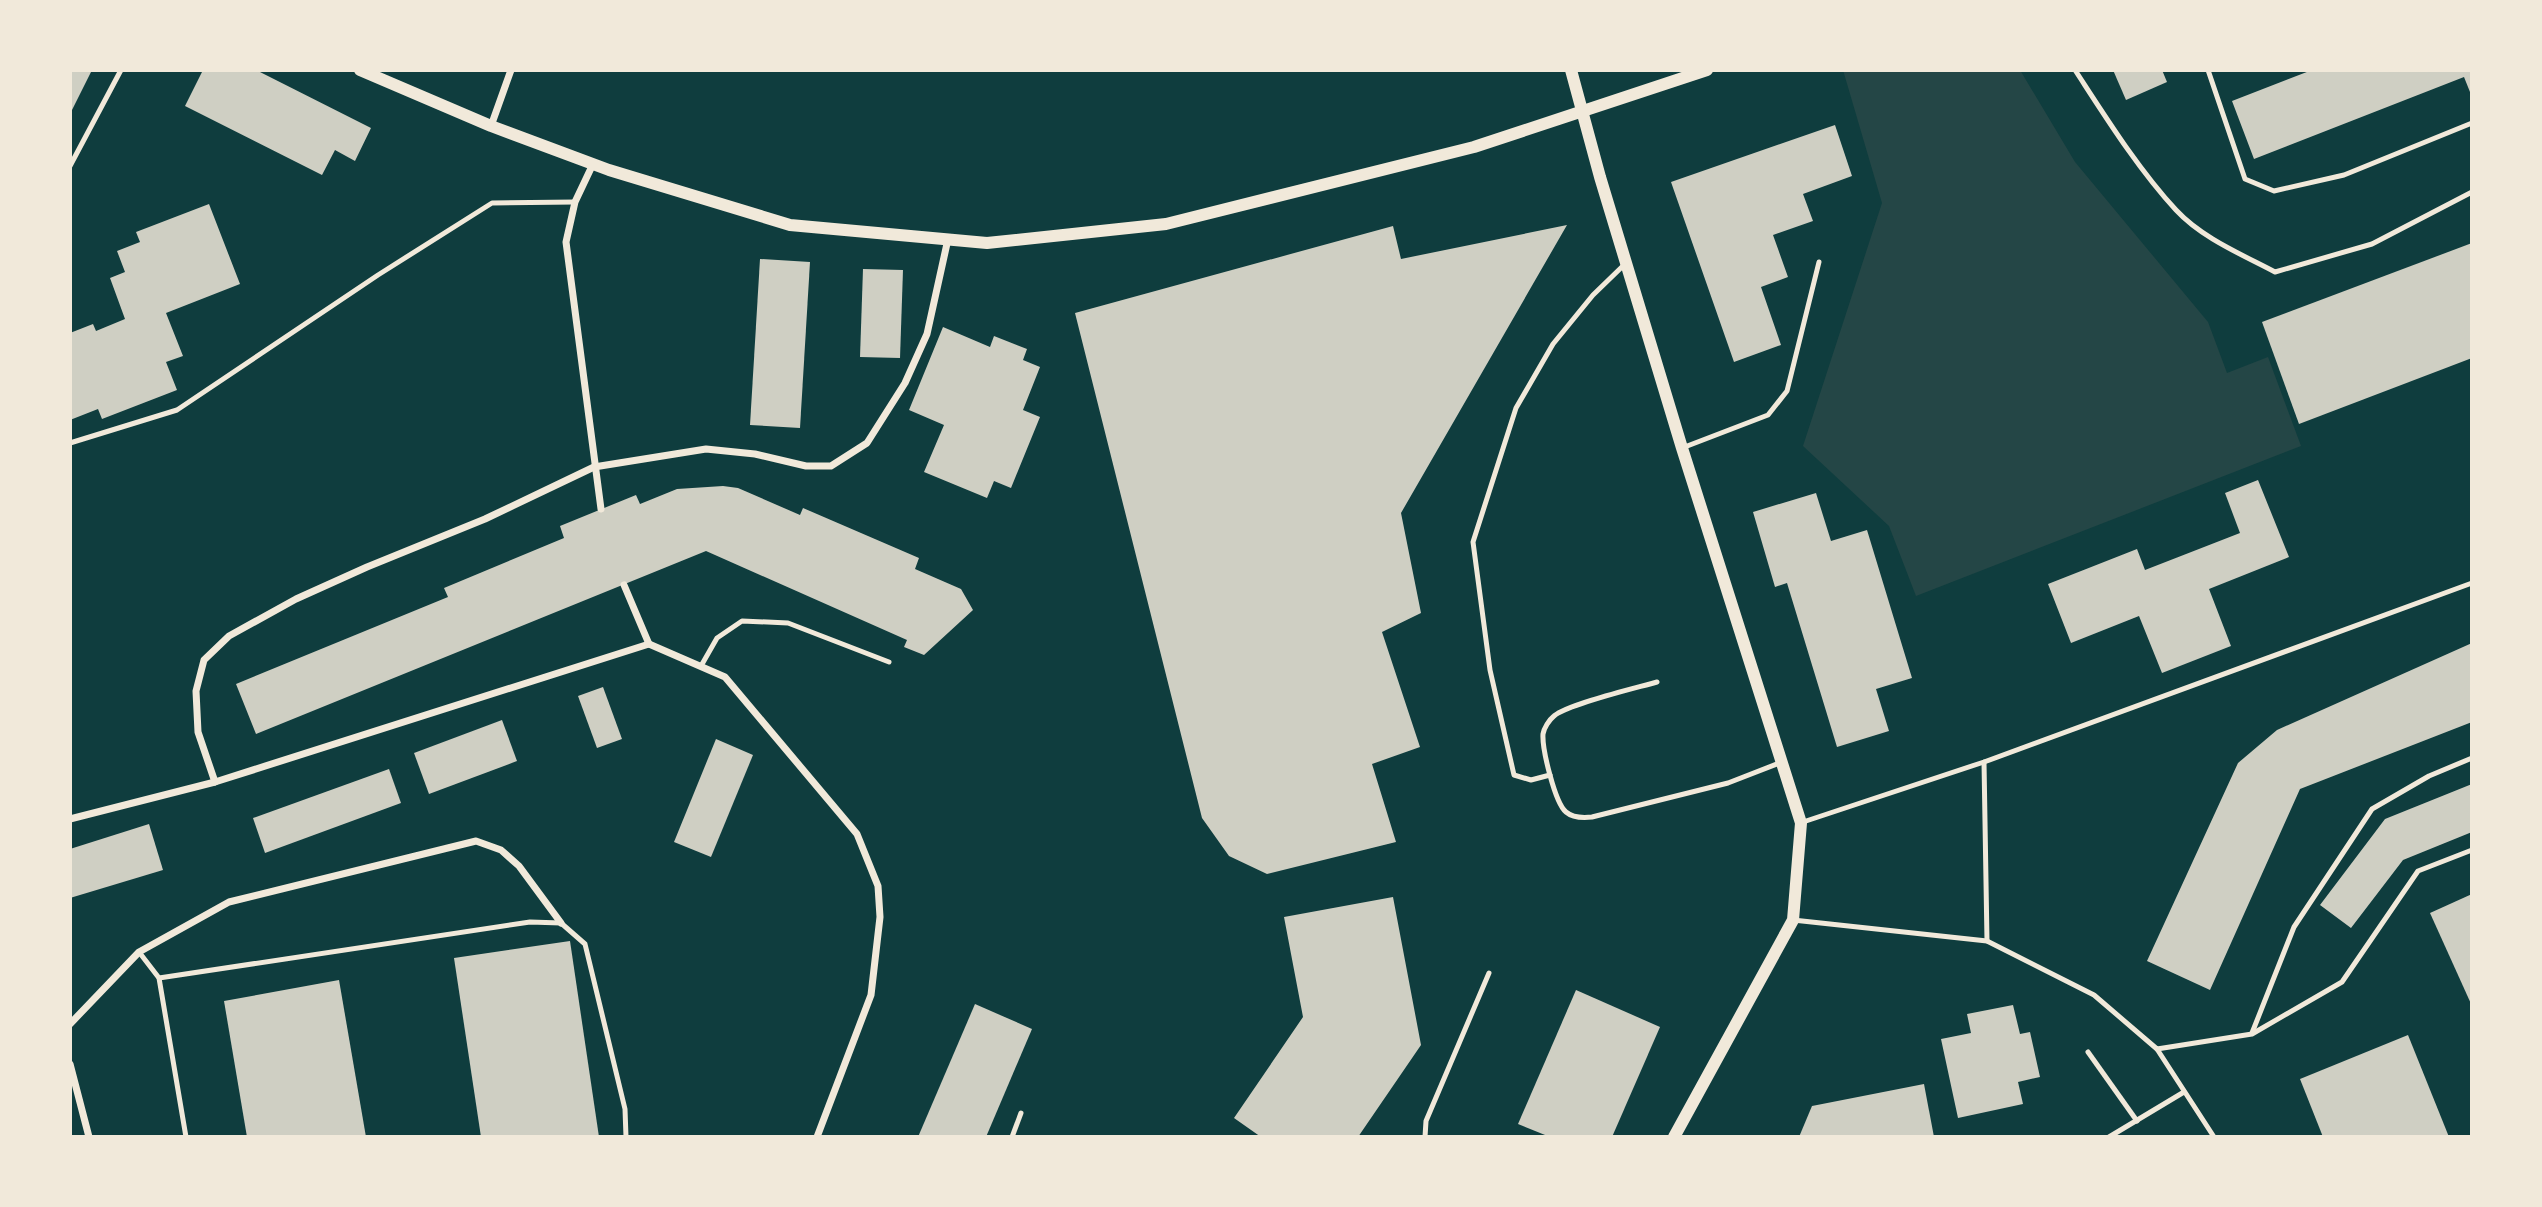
<svg xmlns="http://www.w3.org/2000/svg" width="2542" height="1207" viewBox="0 0 2542 1207" font-family="'DejaVu Sans',sans-serif">
	<style>
		.green { fill: #244646 }
		.building { fill: #cfcfc3 }
		.lines { fill: none; stroke-linecap: round; stroke-linejoin: round }
		.service { stroke: #f1e9da; stroke-width: 5 }
		.minor { stroke: #f1e9da; stroke-width: 7 }
		.tertiary { stroke: #f1e9da; stroke-width: 12 }
	</style>
	<rect width="100%" height="100%" fill="#0f3d3e"/>
	<path class="green" d="M1843,70H2020L2075,162L2208,322L2227,373L2268,357L2301,446L1916,596L1889,526L1803,446L1882,203Z"/>
	<g class="building">
		<path d="M70,70H92L70,114Z"/>
		<path d="M203,70H256L371,128L355,161L335,150L322,175L185,106Z"/>
		<path d="M2113,70H2162L2167,82L2126,100Z"/>
		<path d="M2312,70H2472V97L2464,77L2254,159L2232,101Z"/>
		<path d="M1835,125L1852,176L1803,194L1813,221L1773,235L1788,277L1761,287L1781,345L1734,362L1671,182Z"/>
		<path d="M209,204L240,284L166,313L183,356L166,362L177,390L102,419L98,409L70,420V333L93,324L96,331L125,319L110,278L125,272L117,251L140,242L136,232Z"/>
		<path d="M1567,225L1401,513L1421,613L1382,632L1420,747L1372,764L1396,842L1267,874L1229,856L1202,818L1075,313L1393,226L1401,259Z"/>
		<path d="M2472,243V358L2299,424L2262,322Z"/>
		<path d="M760,259L810,262L800,428L750,425Z"/>
		<path d="M863,269L903,270L900,358L860,357Z"/>
		<path d="M943,327L990,347L994,336L1027,349L1023,360L1040,367L1023,410L1040,417L1011,488L994,481L987,498L924,472L944,425L909,410Z"/>
		<path d="M2258,480L2289,557L2209,589L2231,646L2162,673L2139,616L2071,643L2048,584L2137,549L2145,570L2240,533L2225,493Z"/>
		<path d="M723,486L738,488L800,515L803,508L919,558L915,569L961,589L973,610L924,655L904,647L907,640L706,551L256,734L236,684L448,597L444,588L564,538L560,526L636,495L640,504L677,489Z"/>
		<path d="M1816,493L1831,541L1867,530L1912,678L1876,689L1889,731L1837,747L1787,583L1775,587L1753,512Z"/>
		<path d="M2472,643V722L2300,789L2210,990L2147,961L2238,763L2277,730Z"/>
		<path d="M603,687L622,739L597,748L578,696Z"/>
		<path d="M502,720L517,761L429,794L414,753Z"/>
		<path d="M716,739L753,755L711,857L674,842Z"/>
		<path d="M389,769L401,803L265,853L253,818Z"/>
		<path d="M2472,784V832L2403,860L2351,928L2320,905L2385,819Z"/>
		<path d="M149,824L163,870L70,898V849Z"/>
		<path d="M2472,894V1006L2430,913Z"/>
		<path d="M1393,897L1421,1045L1358,1137H1261L1234,1118L1303,1017L1284,917Z"/>
		<path d="M570,941L599,1137H481L454,958Z"/>
		<path d="M339,980L366,1137H247L224,1001Z"/>
		<path d="M1576,990L1660,1027L1612,1137H1550L1518,1124Z"/>
		<path d="M975,1004L1032,1029L986,1137H918Z"/>
		<path d="M2013,1005L2020,1034L2030,1032L2040,1077L2018,1082L2023,1104L1958,1118L1941,1039L1971,1033L1967,1014Z"/>
		<path d="M2408,1035L2449,1137H2323L2300,1079Z"/>
		<path d="M1924,1084L1934,1137H1799L1812,1106Z"/>
	</g>
	<g class="lines">
		<g class="service">
			<path d="M2075,70C2105,116 2138,169 2176,210C2202,238 2241,254 2275,272L2372,244L2472,192"/>
			<path d="M2208,70L2245,179L2274,191L2344,175L2472,123"/>
			<path d="M70,166L121,70"/>
			<path d="M70,443L177,410L378,275L492,203L575,202"/>
			<path d="M1682,448L1768,415L1787,391L1819,262"/>
			<path d="M701,666L717,638L742,621L788,623L889,662"/>
			<path d="M1657,682C1636,688 1568,704 1554,716C1549,720 1544,728 1543,734C1542,749 1555,803 1566,812C1573,818 1583,818 1592,817L1728,783L1782,762"/>
			<path d="M1984,762L1987,941"/>
			<path d="M1550,775L1531,780L1514,775L1490,670L1473,542L1516,408L1553,344L1593,295L1626,263"/>
			<path d="M1803,822L1984,762L2472,583"/>
			<path d="M1793,920L1987,941L2094,995L2157,1049L2252,1034L2342,982L2418,871L2472,850"/>
			<path d="M139,952L159,978L186,1137"/>
			<path d="M159,978L530,922L561,923L585,944L625,1109L626,1137"/>
			<path d="M2252,1033L2294,927L2372,809L2429,776L2472,758"/>
			<path d="M2157,1049L2214,1137"/>
			<path d="M2088,1052L2137,1121"/>
			<path d="M1012,1137L1021,1113"/>
			<path d="M1425,1137L1426,1121L1489,973"/>
			<path d="M2109,1137L2184,1092"/>
		</g>
		<g class="minor">
			<path d="M491,126L511,70"/>
			<path d="M593,164L575,202L566,242L601,509"/>
			<path d="M624,585L649,644"/>
			<path d="M215,782L198,732L196,691L204,660L229,636L296,599L367,567L485,519L594,467L706,449L755,454L806,466H831L867,443L905,383L927,334L948,239"/>
			<path d="M70,819L215,782L649,644L725,677L857,834L878,886L880,917L871,995L817,1137"/>
			<path d="M70,1024L139,952L229,902L476,841L501,850L519,866L561,923"/>
			<path d="M70,1064L89,1137"/>
		</g>
		<g class="tertiary">
			<path d="M360,70L491,126L609,170L790,225L987,243L1166,224L1474,147L1707,70"/>
			<path d="M1571,70L1600,177L1682,448L1801,823L1793,920L1674,1137"/>
		</g>
	</g>
	<rect width="2542" height="1207" fill="none" stroke="#f1e9da" stroke-width="144"/>
</svg>
